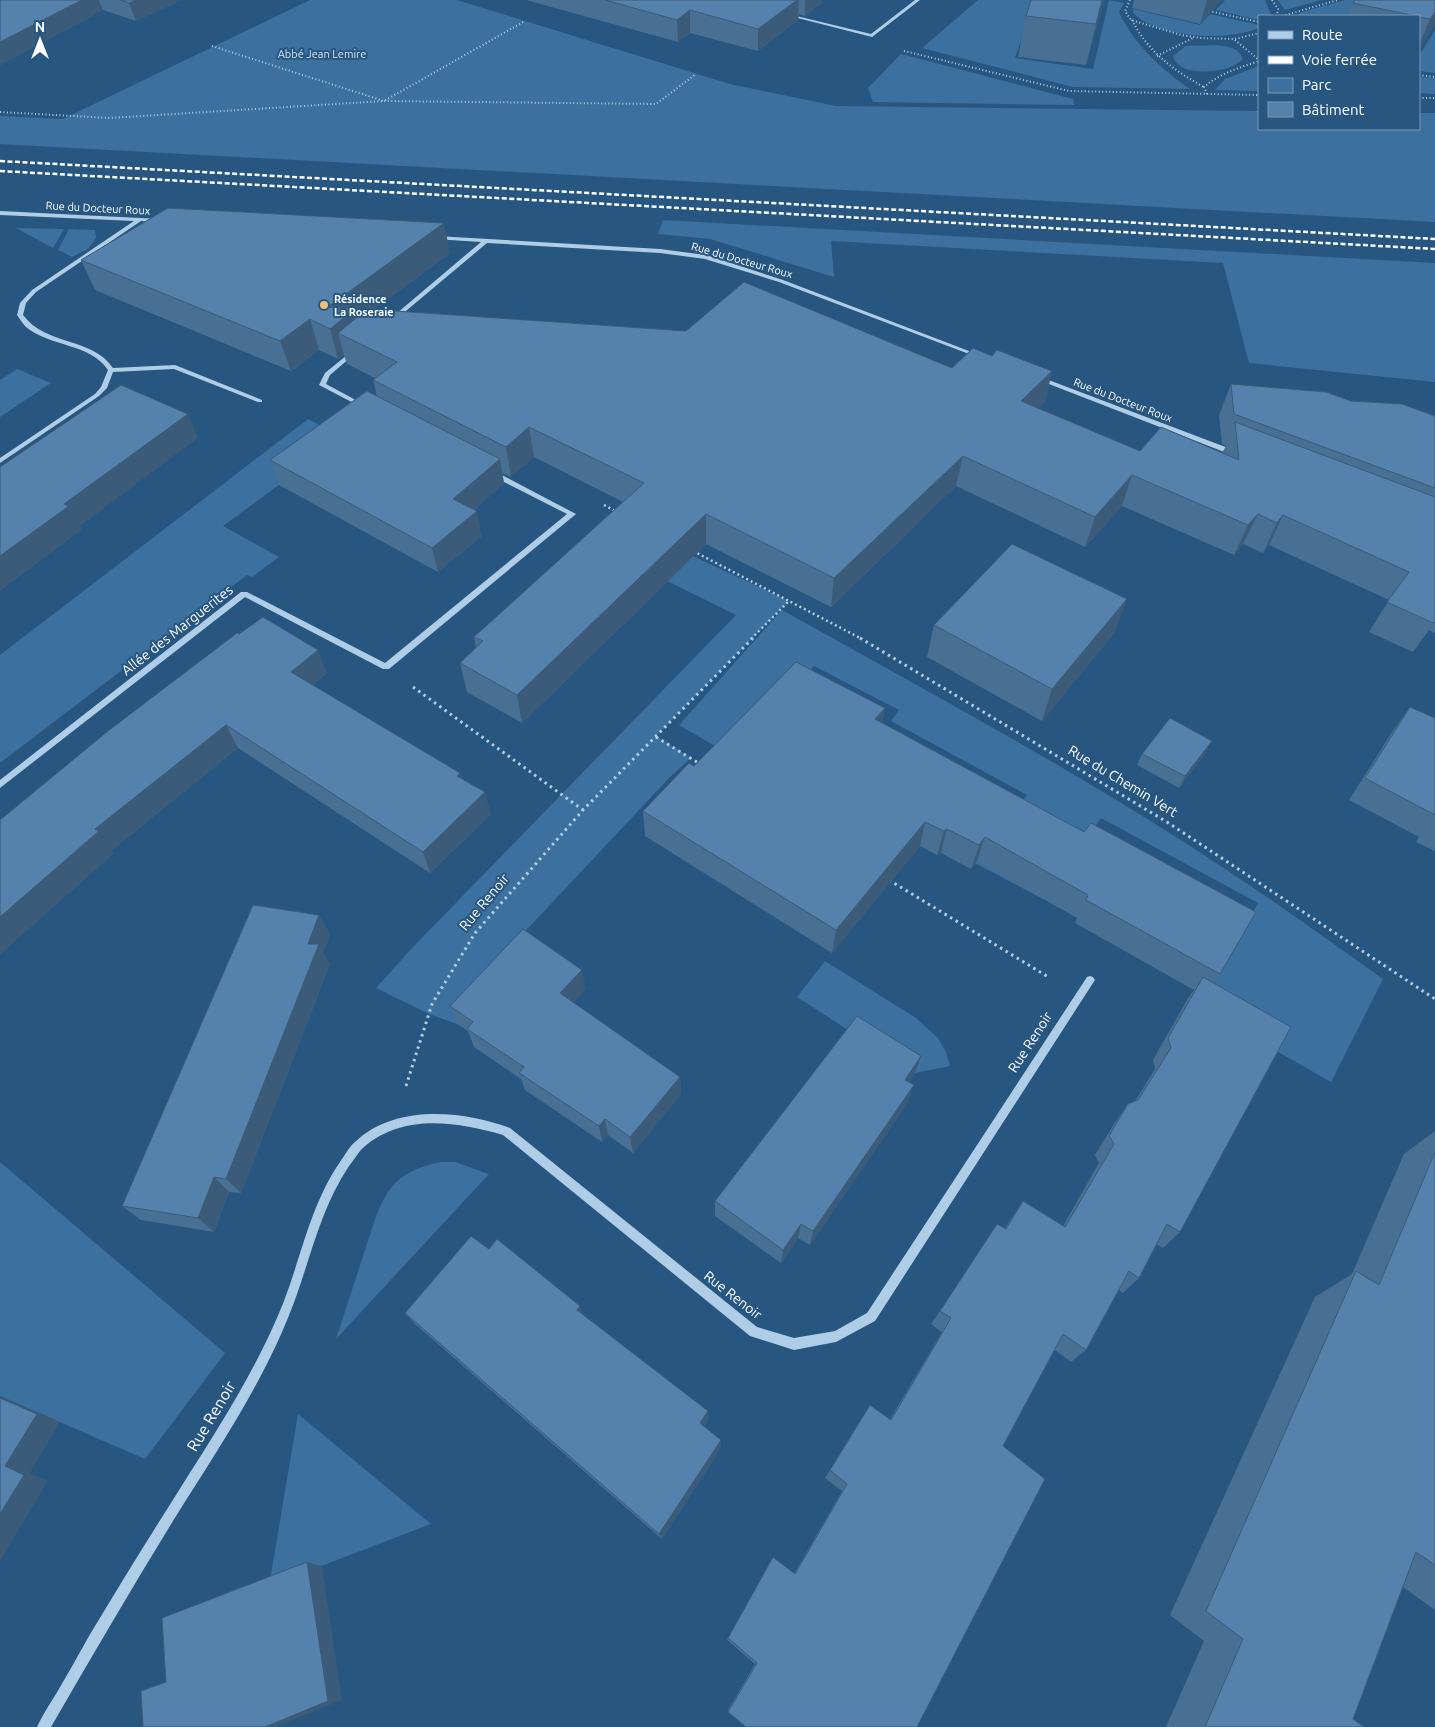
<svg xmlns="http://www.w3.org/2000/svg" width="1435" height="1727" viewBox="0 0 1435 1727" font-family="Ubuntu,sans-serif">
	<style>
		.green { fill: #3c709e }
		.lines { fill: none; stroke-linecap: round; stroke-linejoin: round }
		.path-far2 { stroke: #afcde6; stroke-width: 2; stroke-dasharray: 1 2.5; stroke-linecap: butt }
		.path-far1 { stroke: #afcde6; stroke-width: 2.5; stroke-dasharray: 2 3; stroke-linecap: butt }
		.path { stroke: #afcde6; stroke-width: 3; stroke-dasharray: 2.5 4; stroke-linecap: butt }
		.minor { fill: #afcde6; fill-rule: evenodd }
		.rail { stroke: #fff; stroke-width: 2.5; stroke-dasharray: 5 2.5; stroke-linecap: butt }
		.wall { fill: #487094 }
		.shaded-wall { fill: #3b5b78 }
		.building { fill: #5482ac; stroke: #3b5b78 }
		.poi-dot { fill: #eec075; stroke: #275681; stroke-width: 2 }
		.labels { text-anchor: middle; stroke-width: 4; stroke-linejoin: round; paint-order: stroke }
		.far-park-label { font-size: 11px; fill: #d2e5f5; stroke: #275681 }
		.far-street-label { font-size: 11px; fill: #fff; stroke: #275681 }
		.far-poi-label { font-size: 11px; font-weight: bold; fill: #fff; stroke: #275681; text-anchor: start }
		.street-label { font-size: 14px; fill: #fff; stroke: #275681 }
		.near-street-label { font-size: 16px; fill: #fff; stroke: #275681 }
	</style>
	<rect width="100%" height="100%" fill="#275681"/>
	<g class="green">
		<path d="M310,0H457L730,84L836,106L1259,111V129H1419V113H1435V222L0,144V116L63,119Z"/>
		<path d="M978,0H1035L1015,58L1093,69L1109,0L1124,3L1119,12C1134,44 1161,69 1190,89L1073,87L922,48Z"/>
		<path d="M1225,0H1265L1271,15L1259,16V20L1216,10Z"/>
		<path d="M1277,0H1322L1285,10Z"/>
		<path d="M1345,0H1366L1355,16H1296L1302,12Z"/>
		<path d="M1133,9L1200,25L1210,14L1259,25V28C1225,42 1160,38 1133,13Z"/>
		<path d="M1435,30V73L1419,71V56Z"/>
		<path d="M1217,45C1229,47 1238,47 1243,59C1239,62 1235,66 1230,67C1215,73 1178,76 1173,56L1186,46Z"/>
		<path d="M901,54L1073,99L1074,105L873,102L868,88Z"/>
		<path d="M1259,66V91L1215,90L1225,79Z"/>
		<path d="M1419,77L1435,78V94L1419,93Z"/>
		<path d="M663,220L1435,263V382L1249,363L1223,263L831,241L834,277L710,239L658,234Z"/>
		<path d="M16,228L64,229L53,248Z"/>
		<path d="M69,229L95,230L96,238L88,249L72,257L58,250Z"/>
		<path d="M17,369L51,383L0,417V380Z"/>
		<path d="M308,419L338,435L351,432L223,526L279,557L252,577L247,575L0,763V655Z"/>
		<path d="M607,516L789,601L656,736L691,758L670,777L517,940L457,1024L429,1014L376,988L413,947L736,615L582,539Z"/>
		<path d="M782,610C918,686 1056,760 1187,844C1254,887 1319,933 1383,979L1331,1082L1198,1006L1258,903L1101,818L1043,899L975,863L1027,795L891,721L899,710L814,666L729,754L679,725Z"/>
		<path d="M825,961L916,1018L938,1038L946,1052L950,1066L915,1073L797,997Z"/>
		<path d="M0,1162L225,1353L145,1459L0,1396Z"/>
		<path d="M439,1162H455L489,1174L336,1339L376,1216C391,1180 402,1172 439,1162Z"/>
		<path d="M298,1414L431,1524L269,1586Z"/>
	</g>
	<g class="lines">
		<g class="path-far2">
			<path d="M1130,0L1125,11L1131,20L1181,35L1201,38L1235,39L1259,33"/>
			<path d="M1272,0L1278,9L1277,16"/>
			<path d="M1209,11L1259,22"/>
			<path d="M1282,16L1338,0"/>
			<path d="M1132,20C1148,52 1173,70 1204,87"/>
			<path d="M1235,40L1259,60"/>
			<path d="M212,46L384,101L525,21"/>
			<path d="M904,51L1069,91L1259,95"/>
			<path d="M1157,56L1193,38"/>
			<path d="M1419,75L1435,77"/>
			<path d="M1207,94L1204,87C1220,73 1239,68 1259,61"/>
			<path d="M1419,98H1435"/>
			<path d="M0,112L109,118L384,101L656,104L696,74"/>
		</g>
		<g class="path-far1">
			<path d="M604,505L617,512"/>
			<path d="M693,551L862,639"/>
			<path d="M751,639L789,601"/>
		</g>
		<g class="path">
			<path d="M860,638L1167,822L1435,999"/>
			<path d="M413,687L583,810"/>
			<path d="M656,737L700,764"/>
			<path d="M889,880L1050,978"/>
			<path d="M406,1086L432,1004L475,933L583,810L753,638"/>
		</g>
		<g class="minor">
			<path d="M915,0H920L872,37L786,15L788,14L871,34Z"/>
			<path d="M0,211L160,219L161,220L158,222L141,221L36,292L26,303L23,315C46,346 92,337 113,368L175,365L262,400V402H258L174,369L113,372L107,388L99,396L0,463V458L95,394L101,387L108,370C90,343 50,347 26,327C23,324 20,319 17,315L20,303L32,290L134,221L0,215Z"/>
			<path d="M436,236L660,249L706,255L783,280L982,356L977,357L779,282L705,259L660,253L487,243L394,321H390V319L481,242L434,239V237Z"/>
			<path d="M352,351L357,352L330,375L326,384L365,405V407L363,408L319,385L325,373Z"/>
			<path d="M1038,376L1236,451L1237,453L1234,455H1232L1036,379L1035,378Z"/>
			<path d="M492,472H496L576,514L389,669H383L245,597L0,788V780L241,592H247L385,663L567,514L492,476Z"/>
			<path d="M1090,976L1093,977L1095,980L1093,983L875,1321L836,1342L794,1350L750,1336L503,1135C457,1122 404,1113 364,1147C358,1152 354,1160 349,1166C322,1206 312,1252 296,1297C267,1378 218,1449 173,1521C131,1589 91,1658 51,1727H37C42,1716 49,1705 56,1694C67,1675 78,1656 89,1636C119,1586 150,1536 181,1487C219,1427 258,1367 284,1301C302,1254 311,1204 340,1162C345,1155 349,1147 355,1142C394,1104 463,1110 510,1128L757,1327L794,1338L835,1331L867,1313L1087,977Z"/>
		</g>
		<g class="rail">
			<path d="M0,161L1435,239"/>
			<path d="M0,171L1435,249"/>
		</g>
	</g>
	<g class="wall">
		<path d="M0,0H181L136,21L103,10L0,65Z"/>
		<path d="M526,0H823V2L805,16L799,14L798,20L758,51L690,33L678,42Z"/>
		<path d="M1104,0L1086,65L1018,57L1026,16Z"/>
		<path d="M1134,0H1221L1200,24L1132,8Z"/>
		<path d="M1435,0V24L1419,50V16H1348L1353,3Z"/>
		<path d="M450,253L373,310L952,368L992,356L1052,371L1045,402L1038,408L1140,451L1222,453L1226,446L1222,444L1219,415L1231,384L1351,401L1435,416V633L1429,630L1413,652L1369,632L1389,600L1269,545L1263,553L1243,544L1234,555L1122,506L1085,547L956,486L831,607L706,544L522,723L467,692L460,663L476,648L474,637L623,502L534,457L511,477L502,473L504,483L474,510L482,536L438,572L279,485L270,460L377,396L373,380L375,378L347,364L344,355L338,359L319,350L291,371L95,290L81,260Z"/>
		<path d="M934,625L1115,632L1042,721L927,657Z"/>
		<path d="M239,634L327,673L313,685L462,779L491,814L430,873L238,748L112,850L114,853L0,954V820Z"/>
		<path d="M1410,707L1435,718V851L1416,842L1419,837L1349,800L1394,729Z"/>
		<path d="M885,708L882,723L1220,974L1213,983L1180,1232L1163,1248L1156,1244L1139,1278L1123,1293L1119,1290L1086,1350L1071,1362L1055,1350L728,1712V1710L755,1664L727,1640L728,1638L794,1574L842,1491L825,1478L830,1470L890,1419L942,1332L931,1324L940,1311L1005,1228L1023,1201L1063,1226L1099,1163L1095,1155L1114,1124L1128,1104L1135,1101L1155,1069L1153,1060L1187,1000L1194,990L1075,923L1077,918L977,861L971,869L941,853L937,855L920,846L832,953L645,836L643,811L694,766Z"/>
		<path d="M1206,752L1179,788L1137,765L1142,754Z"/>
		<path d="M319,915L330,935L323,953L330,964L241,1193L229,1192L214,1232L141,1220L122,1206Z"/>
		<path d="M586,989L573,1002L680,1077L681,1094L633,1153L608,1135L602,1142L525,1090L521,1079L474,1047L468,1031L457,1024L450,1006Z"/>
		<path d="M921,1056L915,1073L909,1082L908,1102L810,1245L798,1238L781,1263L715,1216V1201Z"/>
		<path d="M1435,1131V1610L1403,1587L1353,1719L1364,1727H1166L1204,1641L1170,1615L1315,1297L1352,1274L1404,1154Z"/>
		<path d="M489,1249L584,1316L708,1411V1420L704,1426L721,1448L662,1539L415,1324L405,1313Z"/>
	</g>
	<g class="shaded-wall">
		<path d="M82,0H99L103,10L0,65V42Z"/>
		<path d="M136,0H181L136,21L129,3Z"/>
		<path d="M797,0H799L798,20L758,51V29Z"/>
		<path d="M805,0H823V2L805,16Z"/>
		<path d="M1102,0H1104L1086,65L1096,24Z"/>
		<path d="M1207,0H1221L1200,24Z"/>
		<path d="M690,10V33L678,42L677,20Z"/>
		<path d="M1435,12V24L1419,50V45L1430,19Z"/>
		<path d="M444,223L450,253L358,321L338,333L344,355L338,359L330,329L328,307Z"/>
		<path d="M310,319L319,350L291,371L280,341Z"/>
		<path d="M1052,371L1045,402L1014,431L1021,401Z"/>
		<path d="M188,414L198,438L80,526L82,530L0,591V556L64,504Z"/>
		<path d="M529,427L534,457L511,477L506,447Z"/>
		<path d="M963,456L956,486L831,607L834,578Z"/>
		<path d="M500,459L504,483L459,523L453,499Z"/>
		<path d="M1132,475L1122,506L1085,547L1095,517Z"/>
		<path d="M477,511L482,536L438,572L432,548Z"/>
		<path d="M706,514V544L522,723L517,695Z"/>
		<path d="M1258,514L1243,544L1234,555L1248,525Z"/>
		<path d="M1283,515L1269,545L1263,553L1277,523Z"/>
		<path d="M1127,599L1115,632L1042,721L1052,689Z"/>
		<path d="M318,650L327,673L301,695L291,672Z"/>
		<path d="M885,708L880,733L875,719Z"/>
		<path d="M226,725L238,748L112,850L114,853L0,954V917L95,829Z"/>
		<path d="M1212,741L1206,752L1179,788L1185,776Z"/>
		<path d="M460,773L467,795L457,776Z"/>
		<path d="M485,792L491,814L430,873L423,852Z"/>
		<path d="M925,822L920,846L832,953L836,930Z"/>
		<path d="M947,829L941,853L937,855L944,831Z"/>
		<path d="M985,837L977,861L971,869L979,845Z"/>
		<path d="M319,915L330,935L323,953L330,964L241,1193L226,1179L308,944Z"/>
		<path d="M582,970L586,989L565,1011L560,993Z"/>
		<path d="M921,1056L915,1073L899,1097L905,1080Z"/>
		<path d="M680,1077L681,1094L633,1153L630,1137Z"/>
		<path d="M914,1085L908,1102L810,1245L813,1231Z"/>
		<path d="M605,1119L608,1135L602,1142L599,1126Z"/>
		<path d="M214,1177L229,1192L214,1232L198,1218Z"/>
		<path d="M801,1224L798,1238L781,1263L783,1250Z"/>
		<path d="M580,1306L585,1317L577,1310Z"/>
		<path d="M0,1396L60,1422L30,1473L48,1481L0,1561V1514L5,1466Z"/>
		<path d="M708,1411V1420L700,1432V1423Z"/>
		<path d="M721,1440V1448L662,1539L659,1534Z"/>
		<path d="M307,1562L322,1566L342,1700L276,1727H265Z"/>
	</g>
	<g class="building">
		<path d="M0,0H82L0,42Z"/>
		<path d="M120,0H136L129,3Z"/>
		<path d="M605,0H797L758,29L690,10L677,20Z"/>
		<path d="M1031,0H1102L1096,24L1026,16Z"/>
		<path d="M1355,0H1435V12L1430,19L1419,17V16H1416L1353,3Z"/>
		<path d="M168,208L444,223L328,307L355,309L330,329L310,319L280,341L81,260Z"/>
		<path d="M744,282L952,368L973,348L992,356L997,350L1052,371L1021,401L1140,451L1161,427L1239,460L1235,422L1435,497V621L1433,623L1387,602L1409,572L1283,515L1277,523L1258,514L1248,525L1132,475L1095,517L963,456L834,578L706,514L517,695L460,663L483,641L474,637L644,483L529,427L506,447L373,380L397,362L338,333L367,309L686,331Z"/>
		<path d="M1231,384L1326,392L1351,401L1402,404L1435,416V488L1234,414Z"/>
		<path d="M121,385L188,414L64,504L69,506L0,556V467Z"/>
		<path d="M367,391L500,459L453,499L477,511L432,548L270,460Z"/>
		<path d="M1012,544L1127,599L1052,689L934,625Z"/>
		<path d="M263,617L318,650L291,672L460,773L457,776L485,792L423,852L226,725L95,829L99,831L0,917V820L108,731L237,633L239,634Z"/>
		<path d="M796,662L885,708L875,719L1084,832L1091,823L1256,912L1220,974L1086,900L1088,895L985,837L979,845L947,829L944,831L925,822L836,930L643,811L689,763L694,766Z"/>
		<path d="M1410,707L1435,718V815L1365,778Z"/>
		<path d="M1170,718L1212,741L1185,776L1142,754Z"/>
		<path d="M253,905L319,915L308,944H319L226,1179L214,1177L198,1218L122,1206Z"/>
		<path d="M523,929L582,970L560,993L680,1077L630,1137L605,1119L599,1126L519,1073L524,1067L467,1029L473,1022L450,1006Z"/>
		<path d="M1203,977L1291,1027L1180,1232L1167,1224L1139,1278L1129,1271L1086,1350L1063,1334L1003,1446L1045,1479L917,1727H746L728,1712L757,1663L728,1638L773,1557L795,1574L847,1484L830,1470L870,1405L891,1420L951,1318L940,1311L997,1224L1006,1229L1023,1201L1065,1227L1114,1144L1109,1136L1128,1104L1138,1100L1171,1048L1168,1038Z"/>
		<path d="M857,1016L921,1056L905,1080L914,1085L813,1231L801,1224L783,1250L715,1201Z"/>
		<path d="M1435,1152V1565L1416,1552L1353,1719L1364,1727H1205L1243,1639L1206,1611L1356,1271L1379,1285Z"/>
		<path d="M471,1236L489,1249L497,1239L580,1306L577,1310L708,1411L700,1423L721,1440L659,1534L405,1313Z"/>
		<path d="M0,1398L37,1414L5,1466L24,1475L0,1514Z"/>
		<path d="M307,1562L328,1701L265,1727H143L141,1691L166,1682L162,1618Z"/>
	</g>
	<circle class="poi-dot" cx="324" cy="305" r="5"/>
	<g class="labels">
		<g class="far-park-label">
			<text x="322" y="58">Abbé Jean Lemire</text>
		</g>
		<g class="far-street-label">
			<text transform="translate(98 208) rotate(3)" y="4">Rue du Docteur Roux</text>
			<text transform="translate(742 260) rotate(16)" y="4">Rue du Docteur Roux</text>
			<text transform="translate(1123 400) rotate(21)" y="4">Rue du Docteur Roux</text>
		</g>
		<g class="far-poi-label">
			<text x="334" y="303">Résidence<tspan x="334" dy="13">La Roseraie</tspan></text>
		</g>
		<g class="street-label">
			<text transform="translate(177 630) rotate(-38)" y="5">Allée des Marguerites</text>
			<text transform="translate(1123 781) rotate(31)" y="5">Rue du Chemin Vert</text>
			<text transform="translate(484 902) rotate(-50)" y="5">Rue Renoir</text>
			<text transform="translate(1030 1042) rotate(-57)" y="5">Rue Renoir</text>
			<text transform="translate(733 1295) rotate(38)" y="5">Rue Renoir</text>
		</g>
		<g class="near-street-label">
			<text transform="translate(211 1416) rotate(-59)" y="6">Rue Renoir</text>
		</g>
	</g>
	<rect x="1258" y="15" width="162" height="115" fill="#275681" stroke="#7d9ab3"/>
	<rect x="1268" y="31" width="25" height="8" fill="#afcde6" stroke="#7d9ab3"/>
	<text x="1302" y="40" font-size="15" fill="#ffffff">Route</text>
	<rect x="1268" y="56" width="25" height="8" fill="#ffffff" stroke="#7d9ab3"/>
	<text x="1302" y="65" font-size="15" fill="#ffffff">Voie ferrée</text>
	<rect x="1268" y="78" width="25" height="15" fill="#3c709e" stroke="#7d9ab3"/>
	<text x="1302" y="90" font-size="15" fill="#ffffff">Parc</text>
	<rect x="1268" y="102" width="25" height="15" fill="#5482ac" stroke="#7d9ab3"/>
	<text x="1302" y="115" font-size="15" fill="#ffffff">Bâtiment</text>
	<g transform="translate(40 40)" stroke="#275681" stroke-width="4" paint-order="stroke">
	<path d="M0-4L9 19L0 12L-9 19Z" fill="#ffffff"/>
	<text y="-8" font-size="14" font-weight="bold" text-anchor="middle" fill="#ffffff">N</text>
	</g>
</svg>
